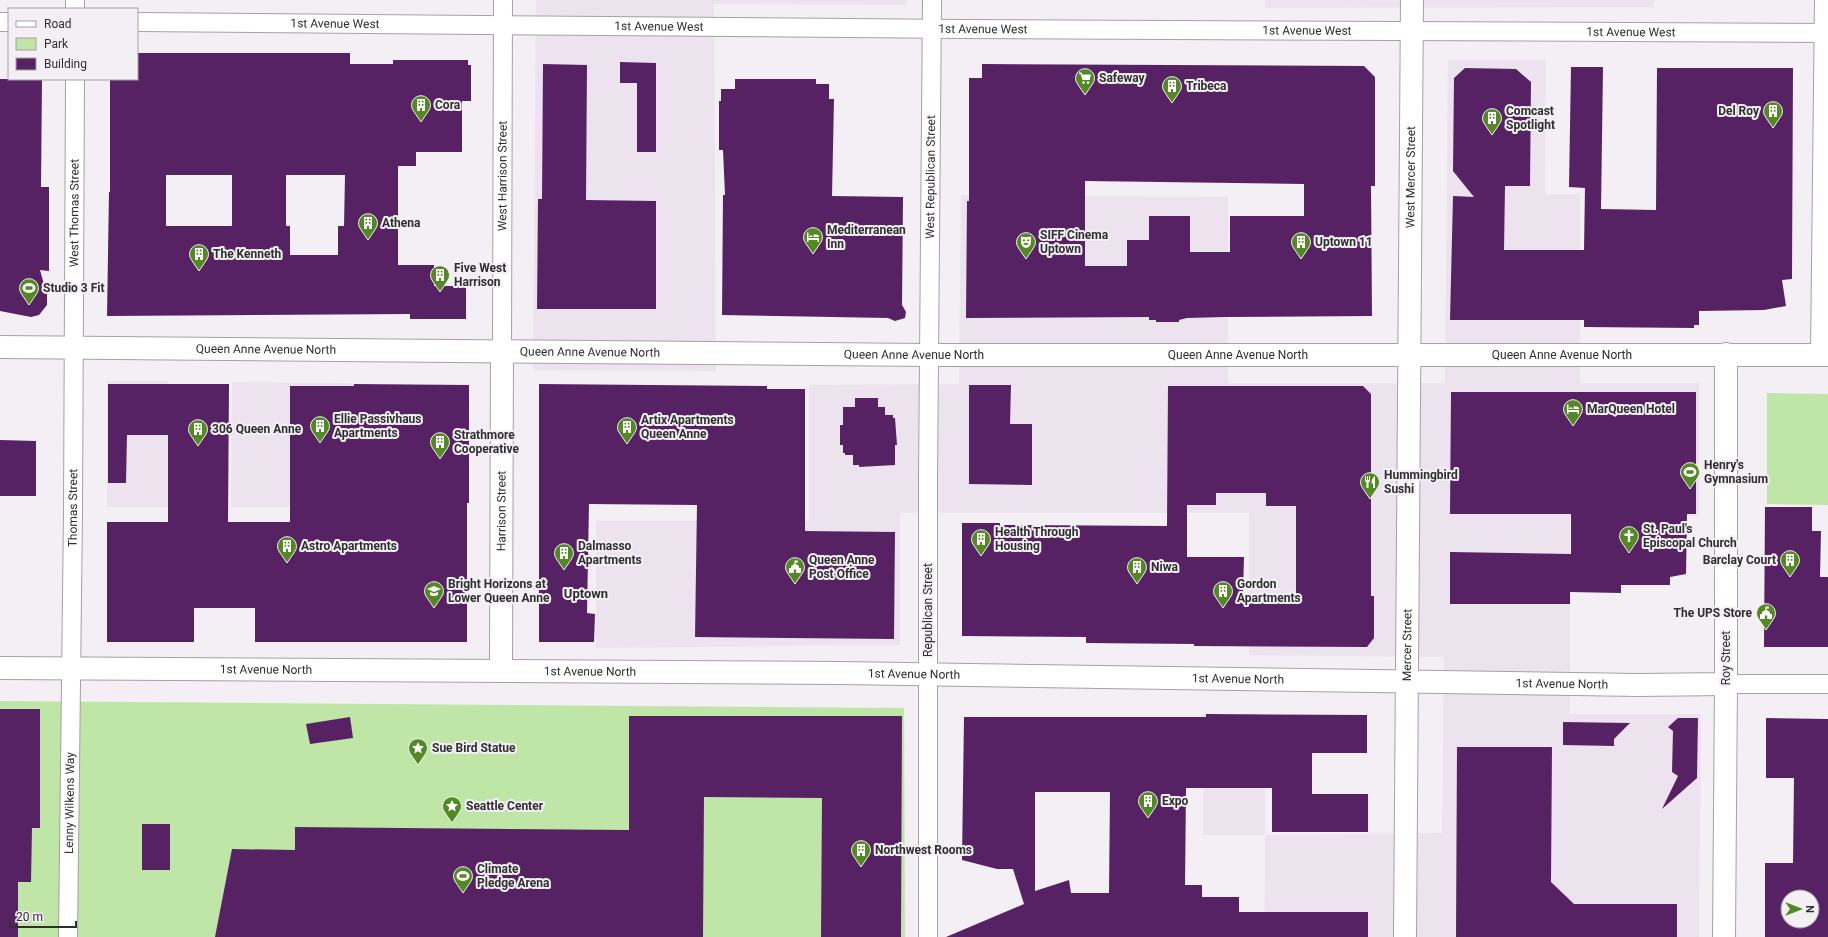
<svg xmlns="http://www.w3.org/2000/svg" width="1828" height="937" viewBox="0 0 1828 937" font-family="Roboto,sans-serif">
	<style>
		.built { fill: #ece3ee }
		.green { fill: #bfe5a7 }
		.building { fill: #572263; fill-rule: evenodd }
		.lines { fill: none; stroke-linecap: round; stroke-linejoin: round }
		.minor-casing { stroke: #a5a1a5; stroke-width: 20 }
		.tertiary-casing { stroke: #a5a1a5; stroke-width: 24 }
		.secondary-casing { stroke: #a5a1a5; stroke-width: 24 }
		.minor { stroke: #fff; stroke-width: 18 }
		.tertiary { stroke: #fff; stroke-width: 22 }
		.secondary { stroke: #fff; stroke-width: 22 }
		.labels { text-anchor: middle; stroke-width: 4; stroke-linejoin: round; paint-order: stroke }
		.street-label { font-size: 12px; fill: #2f2e30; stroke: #f3eff4 }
		.poi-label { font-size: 12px; font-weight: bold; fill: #2f2e30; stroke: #f3eff4; text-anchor: start }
		.neighbourhood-label { font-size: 13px; font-weight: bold; fill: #2f2e30; stroke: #f3eff4 }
	</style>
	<rect width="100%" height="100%" fill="#f3eff4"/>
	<g class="built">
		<path d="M536,0H907V5L714,4L716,371L533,370Z"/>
		<path d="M1265,0H1654V7L1265,8Z"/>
		<path d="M1448,60H1546L1545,194H1580V383H1699V516H1570V714H1701L1699,937H1264L1265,835H1203L1204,714H1265V835L1442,833L1444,657L1249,655V513H900V645L596,648V521H809V385L959,384L961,195L1228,197V383H1445Z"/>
		<rect x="107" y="381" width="61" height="126"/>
		<path d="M232,382L352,383V507H231Z"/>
	</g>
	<g class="green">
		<path d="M1767,393L1828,394V505L1767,504Z"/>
		<path d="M0,701L904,708L905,937H0Z"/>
	</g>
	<g class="building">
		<path d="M137,53H350V64H393V60H468V65H471V101H462V152H416V166H398V265H434V286H466V319H410V314L107,316L109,192H110V79H137ZM166,175H232V226H166ZM286,175H345L344,226H338V255H290V226H286Z"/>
		<path d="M620,62L656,63V152H637V83H620Z"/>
		<path d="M543,64L587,65L586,200L656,201V309H537L538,199H542Z"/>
		<path d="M982,64L1364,66L1375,77V186H1371L1372,316L1225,317L1187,318L1179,320V322H1156V320H1149V317L966,318L967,201H969V78H982ZM1085,181L1304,184V216H1230V252H1190V216H1149V240H1127V266H1085Z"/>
		<path d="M1571,67H1603L1601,209L1656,210L1657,68H1793L1792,279L1782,280L1786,306L1764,310L1699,311V325H1694V328L1584,327V320H1450L1453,196L1474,197L1453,171L1454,78L1465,68L1516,69L1531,82L1530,186H1505L1504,250H1584L1585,188L1569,187Z"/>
		<path d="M0,79H42L41,187H49V271L40,270L47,295V305L39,315L31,317L0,311Z"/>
		<path d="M735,79H816V84H829V99H834L832,196L903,197L902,305L906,312L905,318L895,321L888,318L722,315L723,195H725L723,150H719V101H721V89H735Z"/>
		<path d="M108,384H229L228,522H290V386H354V384L469,385V503H467V642H255V608H194V642H107V522H168V435H127L126,483H108Z"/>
		<path d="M539,384L767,386V389H805V531L895,532L894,639L695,637L697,505L589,504L587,613L595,614L594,642H539Z"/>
		<path d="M969,385H1011L1010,424H1032V485L969,484Z"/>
		<path d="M1168,386H1363L1371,394V596H1374V638L1367,647L1194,646V644L1086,643V637L962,636V523H1000V525L1167,526ZM1216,493H1266V506H1296V596L1243,595L1244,557H1187V505H1216Z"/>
		<path d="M1451,392H1696V514H1687L1686,574L1670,577V585H1621V593L1570,592V604H1450V552L1571,554V514H1450Z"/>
		<path d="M855,398H878V407H885V415H893V418H895L897,445H895V465L859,467V465H853V455H845V453H843V445H840V425H843V407H855Z"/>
		<path d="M0,440L36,441V496H0Z"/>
		<path d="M1765,507H1812V531H1821L1820,577H1828V647H1764Z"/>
		<path d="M0,709H40V828H32L31,882H18V937H0Z"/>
		<path d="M1206,714L1367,715V753H1312V794H1368V832H1272V788H1186L1185,885H1202V897H1239V912H1368V937H946L1024,904L1013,869H997L962,860L964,717H1206ZM1035,792H1110L1109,893H1071L1069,880L1035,891Z"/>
		<path d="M629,716H902L901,937H821L822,798L704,797L703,937H215L232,849L295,850V827L629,830Z"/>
		<path d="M350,717L353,738L310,744L306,724Z"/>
		<path d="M1678,718H1698L1697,778L1662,809L1678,776L1672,772L1673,731L1668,727Z"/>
		<path d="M1766,718L1828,719V937H1765V863H1793L1794,778H1766ZM1788,897H1812V921H1788Z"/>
		<path d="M1563,722L1630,723L1614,739V746L1563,745Z"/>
		<path d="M1457,747H1552L1551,882L1574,904H1677V937H1456Z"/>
		<rect x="142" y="824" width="28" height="46"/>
	</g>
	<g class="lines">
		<g class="minor-casing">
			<g id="minor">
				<path d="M75,9V0"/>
				<path d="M0,22H9"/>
				<path id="s1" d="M137,22L962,29L1828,33"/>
				<path id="s2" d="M502,351L503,0"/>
				<path d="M1726,684H1828"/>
				<path id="s3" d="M68,937L73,512L75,79"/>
				<path id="s4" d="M928,937V478L932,0"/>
			</g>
		</g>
		<g class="tertiary-casing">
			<g id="tertiary">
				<path d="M1822,355L1826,0"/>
				<path id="s5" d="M501,670L502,351"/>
				<path d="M1724,937L1726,684"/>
			</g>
		</g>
		<g class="secondary-casing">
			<g id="secondary">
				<path id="s6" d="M0,347L929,355H1828"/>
				<path id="s7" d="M0,668L841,673L1638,685L1726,684V354"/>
				<path id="s8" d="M1405,937L1412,0"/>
			</g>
		</g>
		<use href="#minor" class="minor"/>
		<use href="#tertiary" class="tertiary"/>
		<use href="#secondary" class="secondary"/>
	</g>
	<defs>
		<g id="supermarket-pin" transform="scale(1)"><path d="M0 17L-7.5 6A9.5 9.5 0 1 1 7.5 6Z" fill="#538922" stroke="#f3eff4"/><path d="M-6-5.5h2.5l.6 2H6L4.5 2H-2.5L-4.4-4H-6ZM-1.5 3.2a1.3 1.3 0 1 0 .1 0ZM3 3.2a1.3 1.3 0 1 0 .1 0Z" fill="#fff"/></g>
		<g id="building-pin" transform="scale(1)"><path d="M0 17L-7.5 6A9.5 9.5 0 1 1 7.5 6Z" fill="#538922" stroke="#f3eff4"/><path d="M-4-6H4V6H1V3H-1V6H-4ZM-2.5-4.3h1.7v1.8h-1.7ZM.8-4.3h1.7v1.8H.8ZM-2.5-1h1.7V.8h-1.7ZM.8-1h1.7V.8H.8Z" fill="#fff"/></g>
		<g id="hotel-pin" transform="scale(1)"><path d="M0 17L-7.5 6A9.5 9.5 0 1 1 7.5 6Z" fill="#538922" stroke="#f3eff4"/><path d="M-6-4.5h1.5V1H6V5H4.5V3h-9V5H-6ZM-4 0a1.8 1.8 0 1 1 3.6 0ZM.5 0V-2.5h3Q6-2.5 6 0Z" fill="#fff"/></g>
		<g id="theatre-pin" transform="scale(1)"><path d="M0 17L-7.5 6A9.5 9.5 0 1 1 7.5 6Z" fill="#538922" stroke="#f3eff4"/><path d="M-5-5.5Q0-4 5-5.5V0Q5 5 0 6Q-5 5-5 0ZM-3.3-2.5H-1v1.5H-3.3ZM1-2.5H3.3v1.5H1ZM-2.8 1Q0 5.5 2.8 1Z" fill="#fff"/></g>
		<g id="stadium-pin" transform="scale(1)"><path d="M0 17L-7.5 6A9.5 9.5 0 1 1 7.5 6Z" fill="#538922" stroke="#f3eff4"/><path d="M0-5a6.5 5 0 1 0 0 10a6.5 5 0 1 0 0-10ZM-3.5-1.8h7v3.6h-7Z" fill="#fff"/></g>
		<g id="restaurant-pin" transform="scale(1)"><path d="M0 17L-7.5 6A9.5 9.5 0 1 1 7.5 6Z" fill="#538922" stroke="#f3eff4"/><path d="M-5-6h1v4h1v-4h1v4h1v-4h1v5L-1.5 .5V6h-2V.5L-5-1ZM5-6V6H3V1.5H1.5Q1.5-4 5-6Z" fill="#fff"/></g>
		<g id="church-pin" transform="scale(1)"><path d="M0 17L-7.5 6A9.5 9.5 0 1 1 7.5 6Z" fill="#538922" stroke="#f3eff4"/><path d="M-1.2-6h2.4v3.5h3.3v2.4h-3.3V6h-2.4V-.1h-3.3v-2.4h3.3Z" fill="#fff"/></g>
		<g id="civic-pin" transform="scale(1)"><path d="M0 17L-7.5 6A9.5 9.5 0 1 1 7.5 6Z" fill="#538922" stroke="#f3eff4"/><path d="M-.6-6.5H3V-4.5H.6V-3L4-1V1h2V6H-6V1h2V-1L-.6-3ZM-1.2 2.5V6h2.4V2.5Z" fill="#fff"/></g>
		<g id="school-pin" transform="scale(1)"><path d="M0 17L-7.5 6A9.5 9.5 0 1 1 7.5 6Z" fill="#538922" stroke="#f3eff4"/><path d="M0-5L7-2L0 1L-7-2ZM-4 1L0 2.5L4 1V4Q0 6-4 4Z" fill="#fff"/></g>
		<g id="sight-pin" transform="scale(1)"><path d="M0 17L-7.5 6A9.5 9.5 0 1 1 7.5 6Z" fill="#538922" stroke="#f3eff4"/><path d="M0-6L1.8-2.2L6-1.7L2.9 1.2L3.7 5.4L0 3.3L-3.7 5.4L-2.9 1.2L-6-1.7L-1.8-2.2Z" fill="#fff"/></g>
	</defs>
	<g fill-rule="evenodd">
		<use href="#supermarket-pin" x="1085" y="78"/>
		<use href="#building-pin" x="1172" y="86"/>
		<use href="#building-pin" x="421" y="105"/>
		<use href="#building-pin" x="1773" y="111"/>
		<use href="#building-pin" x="1492" y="118"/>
		<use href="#building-pin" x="368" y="223"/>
		<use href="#hotel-pin" x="813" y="237"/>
		<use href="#theatre-pin" x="1026" y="242"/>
		<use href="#building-pin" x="1301" y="242"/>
		<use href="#building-pin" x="199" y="254"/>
		<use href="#building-pin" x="440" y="275"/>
		<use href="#stadium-pin" x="29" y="288"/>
		<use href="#hotel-pin" x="1573" y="409"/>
		<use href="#building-pin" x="320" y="426"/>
		<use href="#building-pin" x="627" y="427"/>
		<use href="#building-pin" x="198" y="429"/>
		<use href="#building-pin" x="440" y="442"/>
		<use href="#stadium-pin" x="1690" y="472"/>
		<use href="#restaurant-pin" x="1370" y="482"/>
		<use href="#church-pin" x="1629" y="536"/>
		<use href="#building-pin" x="981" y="539"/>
		<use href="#building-pin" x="287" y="546"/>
		<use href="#building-pin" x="564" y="553"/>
		<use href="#building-pin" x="1790" y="560"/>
		<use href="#civic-pin" x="795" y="567"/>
		<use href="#building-pin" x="1137" y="567"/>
		<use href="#school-pin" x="434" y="591"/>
		<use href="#building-pin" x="1223" y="591"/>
		<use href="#civic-pin" x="1766" y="613"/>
		<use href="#sight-pin" x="418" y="748"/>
		<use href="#building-pin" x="1148" y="801"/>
		<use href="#sight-pin" x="452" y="806"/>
		<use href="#building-pin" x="861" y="850"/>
		<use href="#stadium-pin" x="463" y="876"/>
	</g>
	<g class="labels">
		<g class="street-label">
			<text dy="4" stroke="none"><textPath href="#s1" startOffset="198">1st Avenue West</textPath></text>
			<text dy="4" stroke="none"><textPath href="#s1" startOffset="522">1st Avenue West</textPath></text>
			<text dy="4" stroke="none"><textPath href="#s1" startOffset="846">1st Avenue West</textPath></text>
			<text dy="4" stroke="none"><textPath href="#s1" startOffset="1170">1st Avenue West</textPath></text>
			<text dy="4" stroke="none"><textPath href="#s1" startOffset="1494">1st Avenue West</textPath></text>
			<text dy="4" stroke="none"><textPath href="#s2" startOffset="175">West Harrison Street</textPath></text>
			<text dy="4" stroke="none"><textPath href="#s4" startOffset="760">West Republican Street</textPath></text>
			<text dy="4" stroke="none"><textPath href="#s8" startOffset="760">West Mercer Street</textPath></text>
			<text dy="4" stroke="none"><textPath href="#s3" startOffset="724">West Thomas Street</textPath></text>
			<text dy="4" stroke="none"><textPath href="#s6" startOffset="266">Queen Anne Avenue North</textPath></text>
			<text dy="4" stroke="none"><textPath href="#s6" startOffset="590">Queen Anne Avenue North</textPath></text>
			<text dy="4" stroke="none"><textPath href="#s6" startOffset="1562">Queen Anne Avenue North</textPath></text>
			<text dy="4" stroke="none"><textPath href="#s6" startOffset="914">Queen Anne Avenue North</textPath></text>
			<text dy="4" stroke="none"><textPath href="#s6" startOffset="1238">Queen Anne Avenue North</textPath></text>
			<text dy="4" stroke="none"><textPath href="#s3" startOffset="429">Thomas Street</textPath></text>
			<text dy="4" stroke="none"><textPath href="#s5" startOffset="159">Harrison Street</textPath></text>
			<text transform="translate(928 610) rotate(-90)" y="4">Republican Street</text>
			<text dy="4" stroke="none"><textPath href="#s8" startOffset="292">Mercer Street</textPath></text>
			<text transform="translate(1726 658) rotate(-90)" y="4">Roy Street</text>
			<text dy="4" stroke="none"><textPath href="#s7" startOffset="266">1st Avenue North</textPath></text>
			<text dy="4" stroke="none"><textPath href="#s7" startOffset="590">1st Avenue North</textPath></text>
			<text dy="4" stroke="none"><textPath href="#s7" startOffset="914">1st Avenue North</textPath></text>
			<text dy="4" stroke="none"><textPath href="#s7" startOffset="1238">1st Avenue North</textPath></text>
			<text dy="4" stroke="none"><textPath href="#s7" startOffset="1562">1st Avenue North</textPath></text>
			<text dy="4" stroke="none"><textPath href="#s3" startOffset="134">Lenny Wilkens Way</textPath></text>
		</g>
		<g class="poi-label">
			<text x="1099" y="82">Safeway</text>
			<text x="1186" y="90">Tribeca</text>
			<text x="435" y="109">Cora</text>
			<text x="1506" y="115">Comcast<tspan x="1506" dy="14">Spotlight</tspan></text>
			<text x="1759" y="115" text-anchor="end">Del Roy</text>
			<text x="382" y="227">Athena</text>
			<text x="827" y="234">Mediterranean<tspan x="827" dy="14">Inn</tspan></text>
			<text x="1040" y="239">SIFF Cinema<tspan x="1040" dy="14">Uptown</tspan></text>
			<text x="1315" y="246">Uptown 11</text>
			<text x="213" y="258">The Kenneth</text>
			<text x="454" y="272">Five West<tspan x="454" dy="14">Harrison</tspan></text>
			<text x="43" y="292">Studio 3 Fit</text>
			<text x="1587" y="413">MarQueen Hotel</text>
			<text x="334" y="423">Ellie Passivhaus<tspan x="334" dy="14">Apartments</tspan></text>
			<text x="641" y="424">Artix Apartments<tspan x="641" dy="14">Queen Anne</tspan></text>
			<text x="212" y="433">306 Queen Anne</text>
			<text x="454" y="439">Strathmore<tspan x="454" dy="14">Cooperative</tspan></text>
			<text x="1704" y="469">Henry's<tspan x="1704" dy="14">Gymnasium</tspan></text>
			<text x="1384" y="479">Hummingbird<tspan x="1384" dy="14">Sushi</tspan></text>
			<text x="1643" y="533">St. Paul's<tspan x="1643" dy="14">Episcopal Church</tspan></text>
			<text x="995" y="536">Health Through<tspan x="995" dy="14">Housing</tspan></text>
			<text x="301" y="550">Astro Apartments</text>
			<text x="578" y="550">Dalmasso<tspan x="578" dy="14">Apartments</tspan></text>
			<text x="809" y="564">Queen Anne<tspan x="809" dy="14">Post Office</tspan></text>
			<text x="1776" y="564" text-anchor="end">Barclay Court</text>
			<text x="1151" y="571">Niwa</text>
			<text x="448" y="588">Bright Horizons at<tspan x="448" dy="14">Lower Queen Anne</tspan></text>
			<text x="1237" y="588">Gordon<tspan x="1237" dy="14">Apartments</tspan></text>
			<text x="1752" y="617" text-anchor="end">The UPS Store</text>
			<text x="432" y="752">Sue Bird Statue</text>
			<text x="1162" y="805">Expo</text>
			<text x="466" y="810">Seattle Center</text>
			<text x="875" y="854">Northwest Rooms</text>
			<text x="477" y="873">Climate<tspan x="477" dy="14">Pledge Arena</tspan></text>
		</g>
		<g class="neighbourhood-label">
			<text x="586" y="598">Uptown</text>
		</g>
	</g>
	<rect x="8" y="8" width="130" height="72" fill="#f3eff4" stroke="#a5a2a6"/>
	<rect x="16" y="21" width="20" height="6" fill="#ffffff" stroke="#a5a2a6"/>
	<text x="44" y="28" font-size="12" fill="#2f2e30">Road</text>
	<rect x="16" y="38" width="20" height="12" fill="#bfe5a7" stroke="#a5a2a6"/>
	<text x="44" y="48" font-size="12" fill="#2f2e30">Park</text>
	<rect x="16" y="58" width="20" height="12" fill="#572263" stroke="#a5a2a6"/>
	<text x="44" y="68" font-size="12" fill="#2f2e30">Building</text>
	<g transform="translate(1800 909) rotate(90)"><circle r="19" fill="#f3eff4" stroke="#a5a2a6"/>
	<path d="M0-3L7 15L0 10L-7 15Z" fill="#538922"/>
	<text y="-6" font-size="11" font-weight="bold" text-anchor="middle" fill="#2f2e30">N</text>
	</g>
	<path d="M10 921v6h66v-6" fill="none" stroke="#2f2e30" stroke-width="2"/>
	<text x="16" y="921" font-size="12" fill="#2f2e30" stroke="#f3eff4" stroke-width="3" paint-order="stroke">20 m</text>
</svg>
